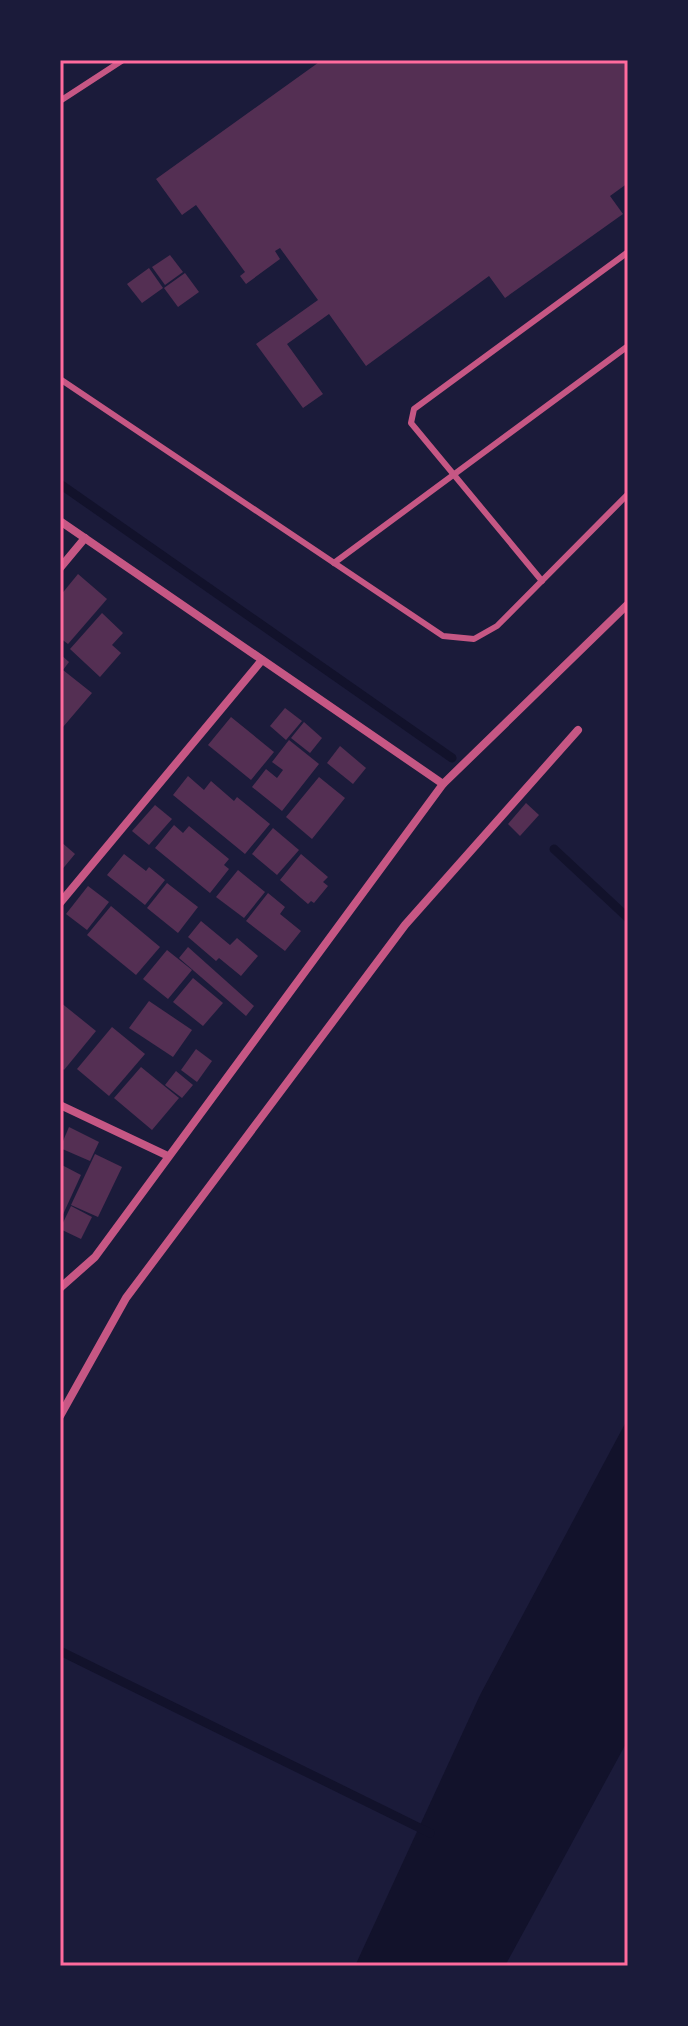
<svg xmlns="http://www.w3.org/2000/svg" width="688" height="2026" viewBox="0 0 688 2026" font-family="Montserrat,sans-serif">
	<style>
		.water { fill: #12122b }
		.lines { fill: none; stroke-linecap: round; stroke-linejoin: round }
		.stream { stroke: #12122b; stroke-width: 9 }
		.building { fill: #542f53 }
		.service { stroke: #c65784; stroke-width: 6 }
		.minor { stroke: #c65784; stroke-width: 8 }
		.neatline { fill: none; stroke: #ff6b9d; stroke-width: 3 }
	</style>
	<rect width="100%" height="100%" fill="#1b1b3a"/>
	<path class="water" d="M628,1418V1740L505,1966H355L480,1695Z"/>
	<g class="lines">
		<g class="stream">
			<path d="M60,484L452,758"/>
			<path d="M554,849L628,918"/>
			<path d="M60,1651L430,1833"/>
		</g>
	</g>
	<g class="building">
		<path d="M322,60H628V183L610,196L623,214L505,298L489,276L366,366L329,314L287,344L323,394L303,408L256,344L318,300L280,248L275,251L280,259L246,284L240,276L245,272L196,205L182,215L156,179Z"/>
		<path d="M170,255L183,272L165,285L152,267Z"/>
		<path d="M149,268L163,288L142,303L127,284Z"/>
		<path d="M185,273L199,292L178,307L164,288Z"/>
		<path d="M78,574L107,599L68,644L60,638V596Z"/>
		<path d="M102,613L123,633L112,645L121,653L100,677L70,649Z"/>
		<path d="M60,654L69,662L63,670L92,693L63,727L60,724Z"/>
		<path d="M285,708L302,721L286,740L270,726Z"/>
		<path d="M231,717L274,752L251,780L208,745Z"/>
		<path d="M304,722L322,738L310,753L291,738Z"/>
		<path d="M289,740L319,764L282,811L252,787L266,769L277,778L283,770L272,762Z"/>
		<path d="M340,746L366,768L353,784L327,763Z"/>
		<path d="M188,776L204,790L211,781L234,801L237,797L270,824L245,854L173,795Z"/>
		<path d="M319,777L345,798L312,839L286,817Z"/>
		<path d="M526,803L539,815L520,836L508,824Z"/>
		<path d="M155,805L172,819L149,845L132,831Z"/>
		<path d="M174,825L183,833L189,826L229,859L224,865L229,869L210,893L155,848Z"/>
		<path d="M273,828L299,850L277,875L252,854Z"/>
		<path d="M60,841L75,854L60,872Z"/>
		<path d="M124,854L146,871L149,867L165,880L145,905L107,875Z"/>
		<path d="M301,854L328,877L323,882L328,886L314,903L311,901L308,904L280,880Z"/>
		<path d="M238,870L265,892L244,918L216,897Z"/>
		<path d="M167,883L198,907L178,933L147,908Z"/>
		<path d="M88,886L109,902L87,930L66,914Z"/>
		<path d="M268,893L285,907L280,914L301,931L285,951L246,921Z"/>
		<path d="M111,906L160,947L136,975L87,935Z"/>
		<path d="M201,921L230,945L237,938L258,956L241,976L219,958L216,961L188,937Z"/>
		<path d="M188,947L254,1006L246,1016L179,958Z"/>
		<path d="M167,950L192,970L168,999L143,979Z"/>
		<path d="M193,978L223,1003L203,1026L173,1002Z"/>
		<path d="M149,1001L192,1030L173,1057L129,1028Z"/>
		<path d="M60,1002L96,1031L64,1070L60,1066Z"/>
		<path d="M112,1027L145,1054L109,1096L77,1069Z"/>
		<path d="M196,1049L212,1061L197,1082L181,1070Z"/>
		<path d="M141,1067L179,1098L152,1130L114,1098Z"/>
		<path d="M176,1071L193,1085L182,1098L165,1085Z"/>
		<path d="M69,1127L99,1142L90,1161L60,1148Z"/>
		<path d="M95,1154L122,1167L98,1217L71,1205Z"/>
		<path d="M60,1164L81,1175L60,1221Z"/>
		<path d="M71,1206L92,1217L81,1239L60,1229Z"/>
	</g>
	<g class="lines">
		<g class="service">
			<path d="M60,101L123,60"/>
			<path d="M60,379L443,636L474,639L497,626L628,494"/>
			<path d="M334,563L628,346"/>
			<path d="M542,581L411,423L414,409L628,252"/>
		</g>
		<g class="minor">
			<path d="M60,521L443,784L95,1257L60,1288"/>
			<path d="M60,568L85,538"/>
			<path d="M443,784L628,604"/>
			<path d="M60,903L262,660"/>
			<path d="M60,1105L168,1156"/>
			<path d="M60,1416L126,1298L405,925L578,730"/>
		</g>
	</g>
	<rect width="688" height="2026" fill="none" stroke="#1b1b3a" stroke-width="124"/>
	<rect x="62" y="62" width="564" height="1902" class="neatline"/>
</svg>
